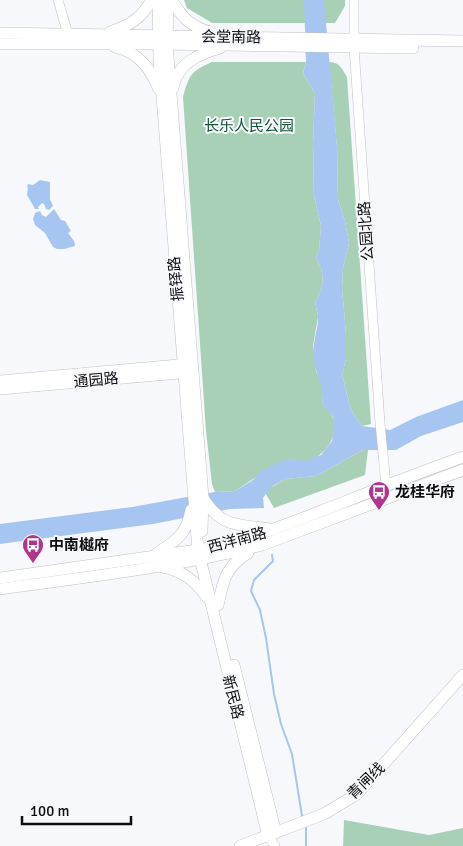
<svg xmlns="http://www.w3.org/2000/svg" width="463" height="846" viewBox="0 0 463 846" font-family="Signika,'Noto Sans SC',sans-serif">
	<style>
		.green { fill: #a8d0b7 }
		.water { fill: #a6c5f0 }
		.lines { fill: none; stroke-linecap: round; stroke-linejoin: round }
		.stream { stroke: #a6c5f0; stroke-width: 2 }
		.minor-casing { stroke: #c1c1c4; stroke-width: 10 }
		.major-casing { stroke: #c1c1c4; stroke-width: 12 }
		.minor { stroke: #fff; stroke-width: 9 }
		.major { stroke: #fff; stroke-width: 11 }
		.labels { text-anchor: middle; stroke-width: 4; stroke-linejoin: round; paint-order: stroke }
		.street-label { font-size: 15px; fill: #0f0f11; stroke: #f7f8fb }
		.park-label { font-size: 15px; fill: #165235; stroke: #f7f8fb }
		.poi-label { font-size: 15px; font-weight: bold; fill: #0f0f11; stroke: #f7f8fb; text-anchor: start }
	</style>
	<rect width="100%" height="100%" fill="#f7f8fb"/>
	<g class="green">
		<path d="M184,0H345V6L335,23H212L187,8Z"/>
		<path d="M212,62H306L303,73L315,93L313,143L314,196L321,226L319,250L316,258C325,271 325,288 315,301L318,317L313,346L316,371L321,382L323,395L322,403C325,407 330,411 332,416C341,434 325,457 307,461C302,462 296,460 292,459L272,487L285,479L316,476L363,450H368L365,475L274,508L256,477L235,491L215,492L212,484L206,431L183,97C189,75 191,71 212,62Z"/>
		<path d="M329,62C339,61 343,70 347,77L371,424L362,426L351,410L342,374L346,359V334L342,288L343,268L349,243L345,221L338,199L337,147Z"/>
		<path d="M344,820L429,835L463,828V846H343Z"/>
	</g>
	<g class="water">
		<path d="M304,0H324L337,147L338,199L345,221L349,243L343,268L342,288L346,334V359L342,374L351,410L362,426L390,430L416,417L463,400V422L421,436L396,450H363L316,476L285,479L271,487L263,498L264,508L230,509L153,524L0,544V524L132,507L215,492L235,491L253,480L261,471L278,462L292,459L305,461L321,455L332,441L334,430L333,417L322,403C324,387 317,377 314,362C311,348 317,334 318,320C318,313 316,307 315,301C325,288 325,271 316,258L319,250L321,226L314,196L313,143L315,93L303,73L306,62Z"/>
		<path d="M40,180L50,182V199L53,206L49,210L46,209L44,204L42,203L38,207L39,209H35L27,195L28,188L27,186L28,184L33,185Z"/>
		<path d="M54,209L61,220L65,221L71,231L68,233L74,241L75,246L64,249H57L53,247L45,233L35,225L33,219L35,213L40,211L42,215L46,217Z"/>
	</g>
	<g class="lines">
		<g class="stream">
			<path d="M272,555L273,561L254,580L251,591L260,610L266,638L274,694L281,724L292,754L302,816"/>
			<path d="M306,828V846"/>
		</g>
		<g class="minor-casing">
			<g id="minor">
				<path d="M58,0L69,38"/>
				<path d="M354,0V47L380,423L386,485"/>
				<path d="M268,836L275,846"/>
			</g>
		</g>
		<g class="major-casing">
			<g id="major">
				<path d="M158,0L159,58L198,550L268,836"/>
				<path d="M168,0L167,44L203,498L202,531"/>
				<path d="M172,0C181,17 192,28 211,32"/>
				<path d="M110,32C128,26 143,18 151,0"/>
				<path d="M0,33L463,41"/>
				<path d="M0,44H159L413,48"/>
				<path d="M115,47C138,52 150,68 159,89"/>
				<path d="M173,88C177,64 198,54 220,48"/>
				<path d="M0,381L190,364"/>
				<path d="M0,389L190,372"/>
				<path d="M203,498C222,528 237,524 269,529"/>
				<path d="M156,554C176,540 186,536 191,510"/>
				<path d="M163,567C183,571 195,581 206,596"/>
				<path d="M0,578L198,550C248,541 295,521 342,503C382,487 422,472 463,457"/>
				<path d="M0,589C87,577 177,567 262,545L463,470"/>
				<path d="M218,605C223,581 226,566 248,553"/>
				<path d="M234,665L276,833"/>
				<path d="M240,846L324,814L357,794L463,675"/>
			</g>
		</g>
		<use href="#minor" class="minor"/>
		<use href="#major" class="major"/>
	</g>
	<defs>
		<g id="bus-pin" transform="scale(1.125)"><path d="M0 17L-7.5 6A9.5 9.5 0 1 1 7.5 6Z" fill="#ad378d" stroke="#f7f8fb"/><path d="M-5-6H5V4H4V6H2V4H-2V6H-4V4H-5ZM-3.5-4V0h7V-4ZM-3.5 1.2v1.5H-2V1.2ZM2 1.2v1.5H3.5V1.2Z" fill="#fff"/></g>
	</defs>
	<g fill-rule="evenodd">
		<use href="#bus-pin" x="379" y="492"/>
		<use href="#bus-pin" x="33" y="545"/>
	</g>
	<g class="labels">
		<g class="street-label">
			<text transform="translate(231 37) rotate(1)" y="5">会堂南路</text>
			<text transform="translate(366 231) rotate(-94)" y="5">公园北路</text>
			<text transform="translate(176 279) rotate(-95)" y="5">振铎路</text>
			<text transform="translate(96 380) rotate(-5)" y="5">通园路</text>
			<text transform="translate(237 540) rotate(-15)" y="5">西洋南路</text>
			<text transform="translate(233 697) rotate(76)" y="5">新民路</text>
			<text transform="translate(366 781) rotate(-44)" y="5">青闸线</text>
		</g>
		<g class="park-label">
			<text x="249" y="131">长乐人民公园</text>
		</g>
		<g class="poi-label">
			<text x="395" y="497">龙桂华府</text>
			<text x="49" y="550">中南樾府</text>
		</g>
	</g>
	<path d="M22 816v8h109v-8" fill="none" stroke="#0f0f11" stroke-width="2.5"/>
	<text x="30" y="816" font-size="15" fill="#0f0f11" stroke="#f7f8fb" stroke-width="4" paint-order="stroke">100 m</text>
</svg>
